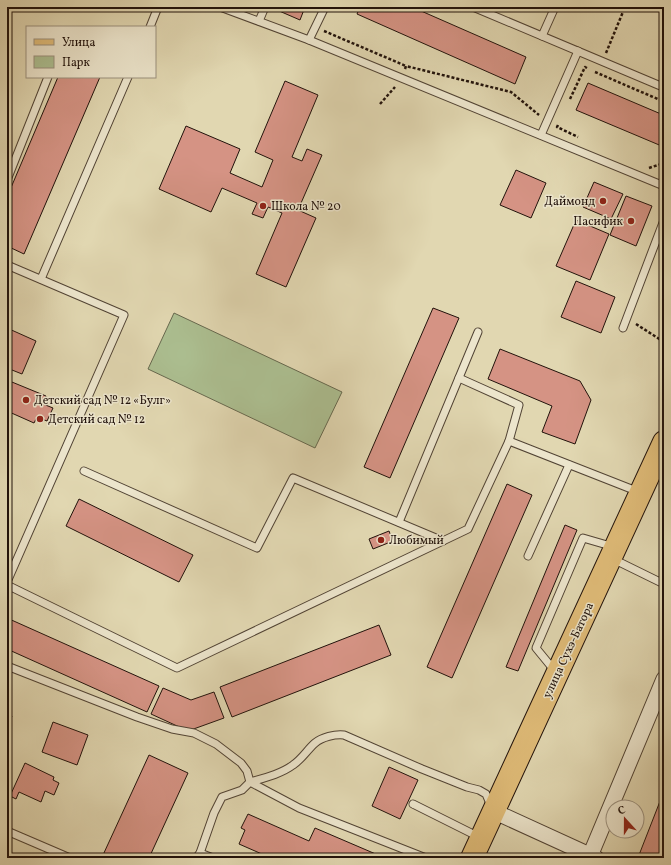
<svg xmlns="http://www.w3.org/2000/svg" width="671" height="865" viewBox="0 0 671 865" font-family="Vollkorn,serif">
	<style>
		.green { fill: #acbf91; stroke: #66684e }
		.building { fill: #d59384; stroke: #21120b }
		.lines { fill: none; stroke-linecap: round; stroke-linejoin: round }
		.service-casing { stroke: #514334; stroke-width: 9 }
		.minor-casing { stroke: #514334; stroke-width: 17 }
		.primary-casing { stroke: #21120b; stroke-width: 24 }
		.path { stroke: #21120b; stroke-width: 2.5; stroke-dasharray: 3 2; stroke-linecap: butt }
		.service { stroke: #ece5cc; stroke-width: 7 }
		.minor { stroke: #ece5cc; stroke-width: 15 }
		.primary { stroke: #e0bc78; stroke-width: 22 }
		.poi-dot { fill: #8f2418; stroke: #ece5cc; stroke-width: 1.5 }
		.labels { text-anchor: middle; stroke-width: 3; stroke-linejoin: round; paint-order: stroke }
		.poi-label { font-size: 12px; fill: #21120b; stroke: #ece5cc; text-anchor: start }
		.street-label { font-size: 12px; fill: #21120b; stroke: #ece5cc }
	</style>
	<rect width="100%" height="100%" fill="#e1d7b1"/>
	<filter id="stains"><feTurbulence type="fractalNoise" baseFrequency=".005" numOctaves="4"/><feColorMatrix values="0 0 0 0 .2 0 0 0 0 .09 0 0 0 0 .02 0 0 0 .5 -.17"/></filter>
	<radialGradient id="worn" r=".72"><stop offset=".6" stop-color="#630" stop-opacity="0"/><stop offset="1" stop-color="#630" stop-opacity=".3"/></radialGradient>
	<path class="green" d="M174,313L342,392L315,448L148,369Z"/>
	<g class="building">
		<path d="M233,7H246L244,12Z"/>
		<path d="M270,7H305L300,20Z"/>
		<path d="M360,7H412L526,57L515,84L357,14Z"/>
		<path d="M58,77H100L24,254L7,246V197Z"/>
		<path d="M285,81L318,95L292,157L302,161L307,149L322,155L298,210L316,218L286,287L256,274L282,213L268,207L263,218L252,214L257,203L222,188L211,212L159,189L186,126L240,149L230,173L262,187L273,160L255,152Z"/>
		<path d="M588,83L661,114L664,106V147L576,110Z"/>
		<path d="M516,170L546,183L531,218L500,205Z"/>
		<path d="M594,182L623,194L611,219L583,207Z"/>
		<path d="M626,196L652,206L636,246L610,235Z"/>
		<path d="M576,220L609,234L590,280L556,266Z"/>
		<path d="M576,281L615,297L601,333L561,317Z"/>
		<path d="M433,308L459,318L390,478L364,467Z"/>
		<path d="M7,328L36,341L22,374L7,368Z"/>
		<path d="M500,349L580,381L591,400L575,444L542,432L552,406L488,379Z"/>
		<path d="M7,380L46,396L43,404L53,408L47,421L37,417L34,423L7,411Z"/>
		<path d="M507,484L532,495L452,678L427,667Z"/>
		<path d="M79,499L193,555L179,582L66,526Z"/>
		<path d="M565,525L577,530L518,671L506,667Z"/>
		<path d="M389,531L393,541L373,549L369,539Z"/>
		<path d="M7,618L159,686L147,712L7,649Z"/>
		<path d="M379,625L391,655L232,717L220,687Z"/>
		<path d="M163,688L191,700L214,692L224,718L188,731L151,714Z"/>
		<path d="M7,713L12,716L7,727Z"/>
		<path d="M53,722L88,735L77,765L42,752Z"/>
		<path d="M149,755L188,773L149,858H109L103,855Z"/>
		<path d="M25,763L54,777L53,780L59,783L54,795L45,791L41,802L19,792L16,799L10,796Z"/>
		<path d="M389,767L418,780L400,819L372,806Z"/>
		<path d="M664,791V858H646L639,855Z"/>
		<path d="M248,814L309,841L315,828L378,855L376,858H309L306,856L305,858H271L239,844L245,830L241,828Z"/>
		<path d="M7,845L11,847L7,856Z"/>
		<path d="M566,851L581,858H563Z"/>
	</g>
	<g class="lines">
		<g class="service-casing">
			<g id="service">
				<path d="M220,7L309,40L664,186"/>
				<path d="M473,7L663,87L664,86"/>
				<path d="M259,21L265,7"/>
				<path d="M150,27L158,7"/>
				<path d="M542,36L555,7"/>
				<path d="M309,40L325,7"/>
				<path d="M541,135L578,51"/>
				<path d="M7,180L48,77"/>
				<path d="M7,265L124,315L7,582"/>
				<path d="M41,279L128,77"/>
				<path d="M623,328L664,220"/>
				<path d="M459,378L519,405L509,441"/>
				<path d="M84,471L257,548L293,478L443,541"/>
				<path d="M399,522L478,332"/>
				<path d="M528,556L569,465"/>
				<path d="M613,559L664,584"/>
				<path d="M7,585L177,668L468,529L509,441L639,492"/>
				<path d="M7,666L137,717L172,729L194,733L216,744L241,763L247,771L250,782L242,790L222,797L214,813L200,853L196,858"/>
				<path d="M554,670L536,648L583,538L614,547"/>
				<path d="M250,782C264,778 281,774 293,765C302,759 307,750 315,743C322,737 335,734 344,735L422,769L467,787L479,790L486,794L491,806"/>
				<path d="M250,782L299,808L426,858"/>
				<path d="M413,804L479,837"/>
				<path d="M7,831L70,858"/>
				<path d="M200,853L213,858"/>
			</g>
		</g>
		<g class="minor-casing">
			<g id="minor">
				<path d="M493,811L596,858"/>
				<path d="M590,856L664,679"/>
			</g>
		</g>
		<g class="primary-casing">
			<path id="primary" d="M472,858L664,442"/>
		</g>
		<g class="path">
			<path d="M324,31L406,66"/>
			<path d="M606,53L625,7"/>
			<path d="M405,69L406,66L511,92L539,115"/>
			<path d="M595,72L660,100"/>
			<path d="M570,99L585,67L587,68"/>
			<path d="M380,104L395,87"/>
			<path d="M558,125L557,127L578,137"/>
			<path d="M649,168L664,163"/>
			<path d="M636,324L664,342"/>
		</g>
		<use href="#service" class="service"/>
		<use href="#minor" class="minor"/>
		<use href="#primary" class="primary"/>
	</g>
	<g class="poi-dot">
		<circle cx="603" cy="201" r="4"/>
		<circle cx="263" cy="206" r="4"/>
		<circle cx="631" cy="221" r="4"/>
		<circle cx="26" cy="400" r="4"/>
		<circle cx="40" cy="419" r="4"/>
		<circle cx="381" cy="540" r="4"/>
	</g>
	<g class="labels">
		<g class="poi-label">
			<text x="595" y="205" text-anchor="end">Даймонд</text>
			<text x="271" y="210">Школа № 20</text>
			<text x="623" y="225" text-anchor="end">Пасифик</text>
			<text x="34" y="404">Детский сад № 12 «Булг»</text>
			<text x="48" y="423">Детский сад № 12</text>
			<text x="389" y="544">Любимый</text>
		</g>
		<g class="street-label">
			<text transform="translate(568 650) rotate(-65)" y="4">улица Сухэ-Батора</text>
		</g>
	</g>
	<rect width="671" height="865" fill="none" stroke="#e1d7b1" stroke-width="24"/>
	<rect x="8" y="8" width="655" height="849" fill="none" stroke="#21120b" stroke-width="2"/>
	<rect x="12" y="12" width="647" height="841" fill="none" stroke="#21120b"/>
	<rect x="26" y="26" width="130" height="52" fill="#ece5cc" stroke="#9b917f"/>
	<rect x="34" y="39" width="20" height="6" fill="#e0bc78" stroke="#9b917f"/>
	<text x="62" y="46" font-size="12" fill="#21120b">Улица</text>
	<rect x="34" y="56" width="20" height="12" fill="#acbf91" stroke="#9b917f"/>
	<text x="62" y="66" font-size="12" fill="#21120b">Парк</text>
	<g transform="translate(625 819) rotate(339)"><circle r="19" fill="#ece5cc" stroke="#9b917f"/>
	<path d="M0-3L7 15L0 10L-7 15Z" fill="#8f2418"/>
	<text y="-6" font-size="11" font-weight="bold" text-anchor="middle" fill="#21120b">С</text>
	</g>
	<rect width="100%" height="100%" filter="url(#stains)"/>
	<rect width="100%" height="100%" fill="url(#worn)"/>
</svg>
